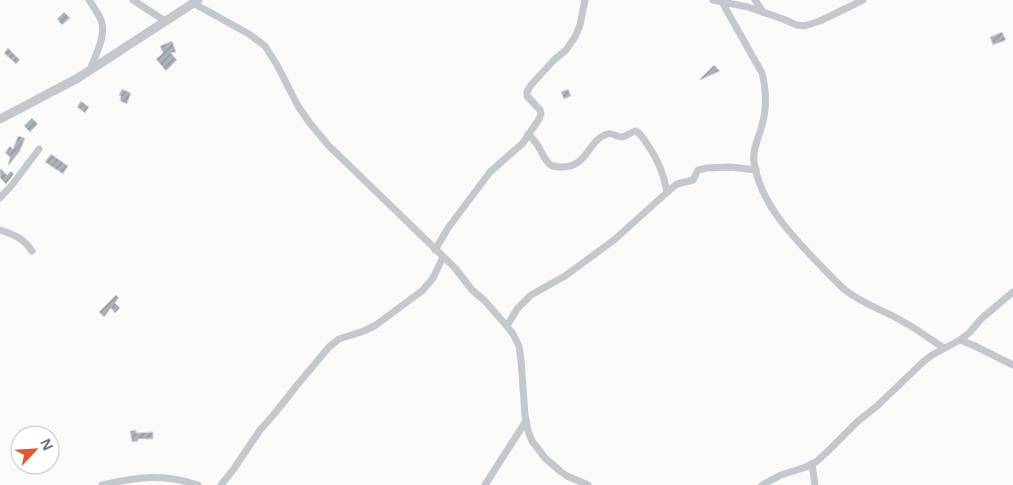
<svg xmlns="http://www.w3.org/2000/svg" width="1013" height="485" viewBox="0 0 1013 485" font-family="'Noto Sans',sans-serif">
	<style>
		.building { fill: url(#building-hatch); stroke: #dcdcda }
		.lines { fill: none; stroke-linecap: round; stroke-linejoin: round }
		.minor { stroke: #c3c8cc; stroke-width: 7 }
		.tertiary { stroke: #c3c8cc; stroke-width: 9 }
	</style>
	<defs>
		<pattern id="building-hatch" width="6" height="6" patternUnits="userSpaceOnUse" patternTransform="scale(1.25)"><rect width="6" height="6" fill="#aab3b9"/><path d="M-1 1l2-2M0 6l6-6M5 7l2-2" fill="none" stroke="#8e969c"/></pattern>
	</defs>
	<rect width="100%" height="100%" fill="#fafaf8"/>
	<g class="building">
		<path d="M64,12L70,18L62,25L57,19Z"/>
		<path d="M1002,32L1006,40L993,45L990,37Z"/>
		<path d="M172,41L176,52L171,53L177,60L166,71L156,59L163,53L160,46Z"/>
		<path d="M8,48L20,60L16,64L4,53Z"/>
		<path d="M714,65L720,71L700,80V79Z"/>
		<path d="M122,89L131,93L127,104L120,101L121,96L119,95Z"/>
		<path d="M568,89L571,96L564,99L561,92Z"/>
		<path d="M81,101L89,107L85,113L77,107Z"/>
		<path d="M32,118L38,124L30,132L24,126Z"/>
		<path d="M18,136L25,138L20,151L8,166L10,157L5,153L10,146L13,149Z"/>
		<path d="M51,154L68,166L63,174L45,162Z"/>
		<path d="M0,168L7,175L11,171L14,174L6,184L0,178Z"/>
		<path d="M116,295L119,298L115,303L120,308L115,313L111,308L104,317L99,312Z"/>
		<path d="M136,430V433L153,432V439H138V441L132,442L130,431Z"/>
	</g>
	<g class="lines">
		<g class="minor">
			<path d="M89,0C93,6 98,13 101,20C107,36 95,55 90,70"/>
			<path d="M133,0L165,21"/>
			<path d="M713,0L748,7L783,19L797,25L804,26L820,21L863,0"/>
			<path d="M755,0L763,12"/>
			<path d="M722,2L762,73C766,89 767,108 762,125C759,138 752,149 754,162C760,204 793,237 821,266C829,274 837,283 845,290C863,304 883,310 902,321C917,329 930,339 944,348"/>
			<path d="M193,3L249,34L265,46L277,65L298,106L309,122L328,145L455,268L472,290L485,301L505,324L513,334L519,346L521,360L525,415L528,431L532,441L545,458L560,471L567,476L588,485"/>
			<path d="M528,134C531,137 534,140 536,143C541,149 544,161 551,165C554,167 559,167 562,167C588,167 587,141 607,134C612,132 616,137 622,137C627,136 631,132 636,131C642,135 645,141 649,147C659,161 664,175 667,192"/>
			<path d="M0,198L12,185L39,149"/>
			<path d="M0,230C14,234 24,239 32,251"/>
			<path d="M435,250L448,228L490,172L523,143L539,119L541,114L540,110L527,96V92L531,85L554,60L566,50L575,37L580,25L585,0"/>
			<path d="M507,326L517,309L531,295L565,276L614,240L673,187L677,184L693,180L698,170L707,168L730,167L756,170"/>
			<path d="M960,340L975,346L1013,365"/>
			<path d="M812,464L815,485"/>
			<path d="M102,485C137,477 163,473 198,485"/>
			<path d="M221,485L233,470L260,430L275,413L298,384L329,347L339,339L364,331L376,325L423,290L433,278L443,257"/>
			<path d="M485,485L526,421"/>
			<path d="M762,485L781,475L806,467L816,462L826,453L857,422L877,406L923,362L932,355L960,340L970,332L981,319L1013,292"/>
		</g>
		<path class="tertiary" d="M0,119L78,78L198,0"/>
	</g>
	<g transform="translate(35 450) rotate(65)"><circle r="24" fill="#ffffff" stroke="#c1c8cd"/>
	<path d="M0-4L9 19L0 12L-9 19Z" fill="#e4572e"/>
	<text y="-8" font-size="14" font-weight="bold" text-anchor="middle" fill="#657683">N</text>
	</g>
</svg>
